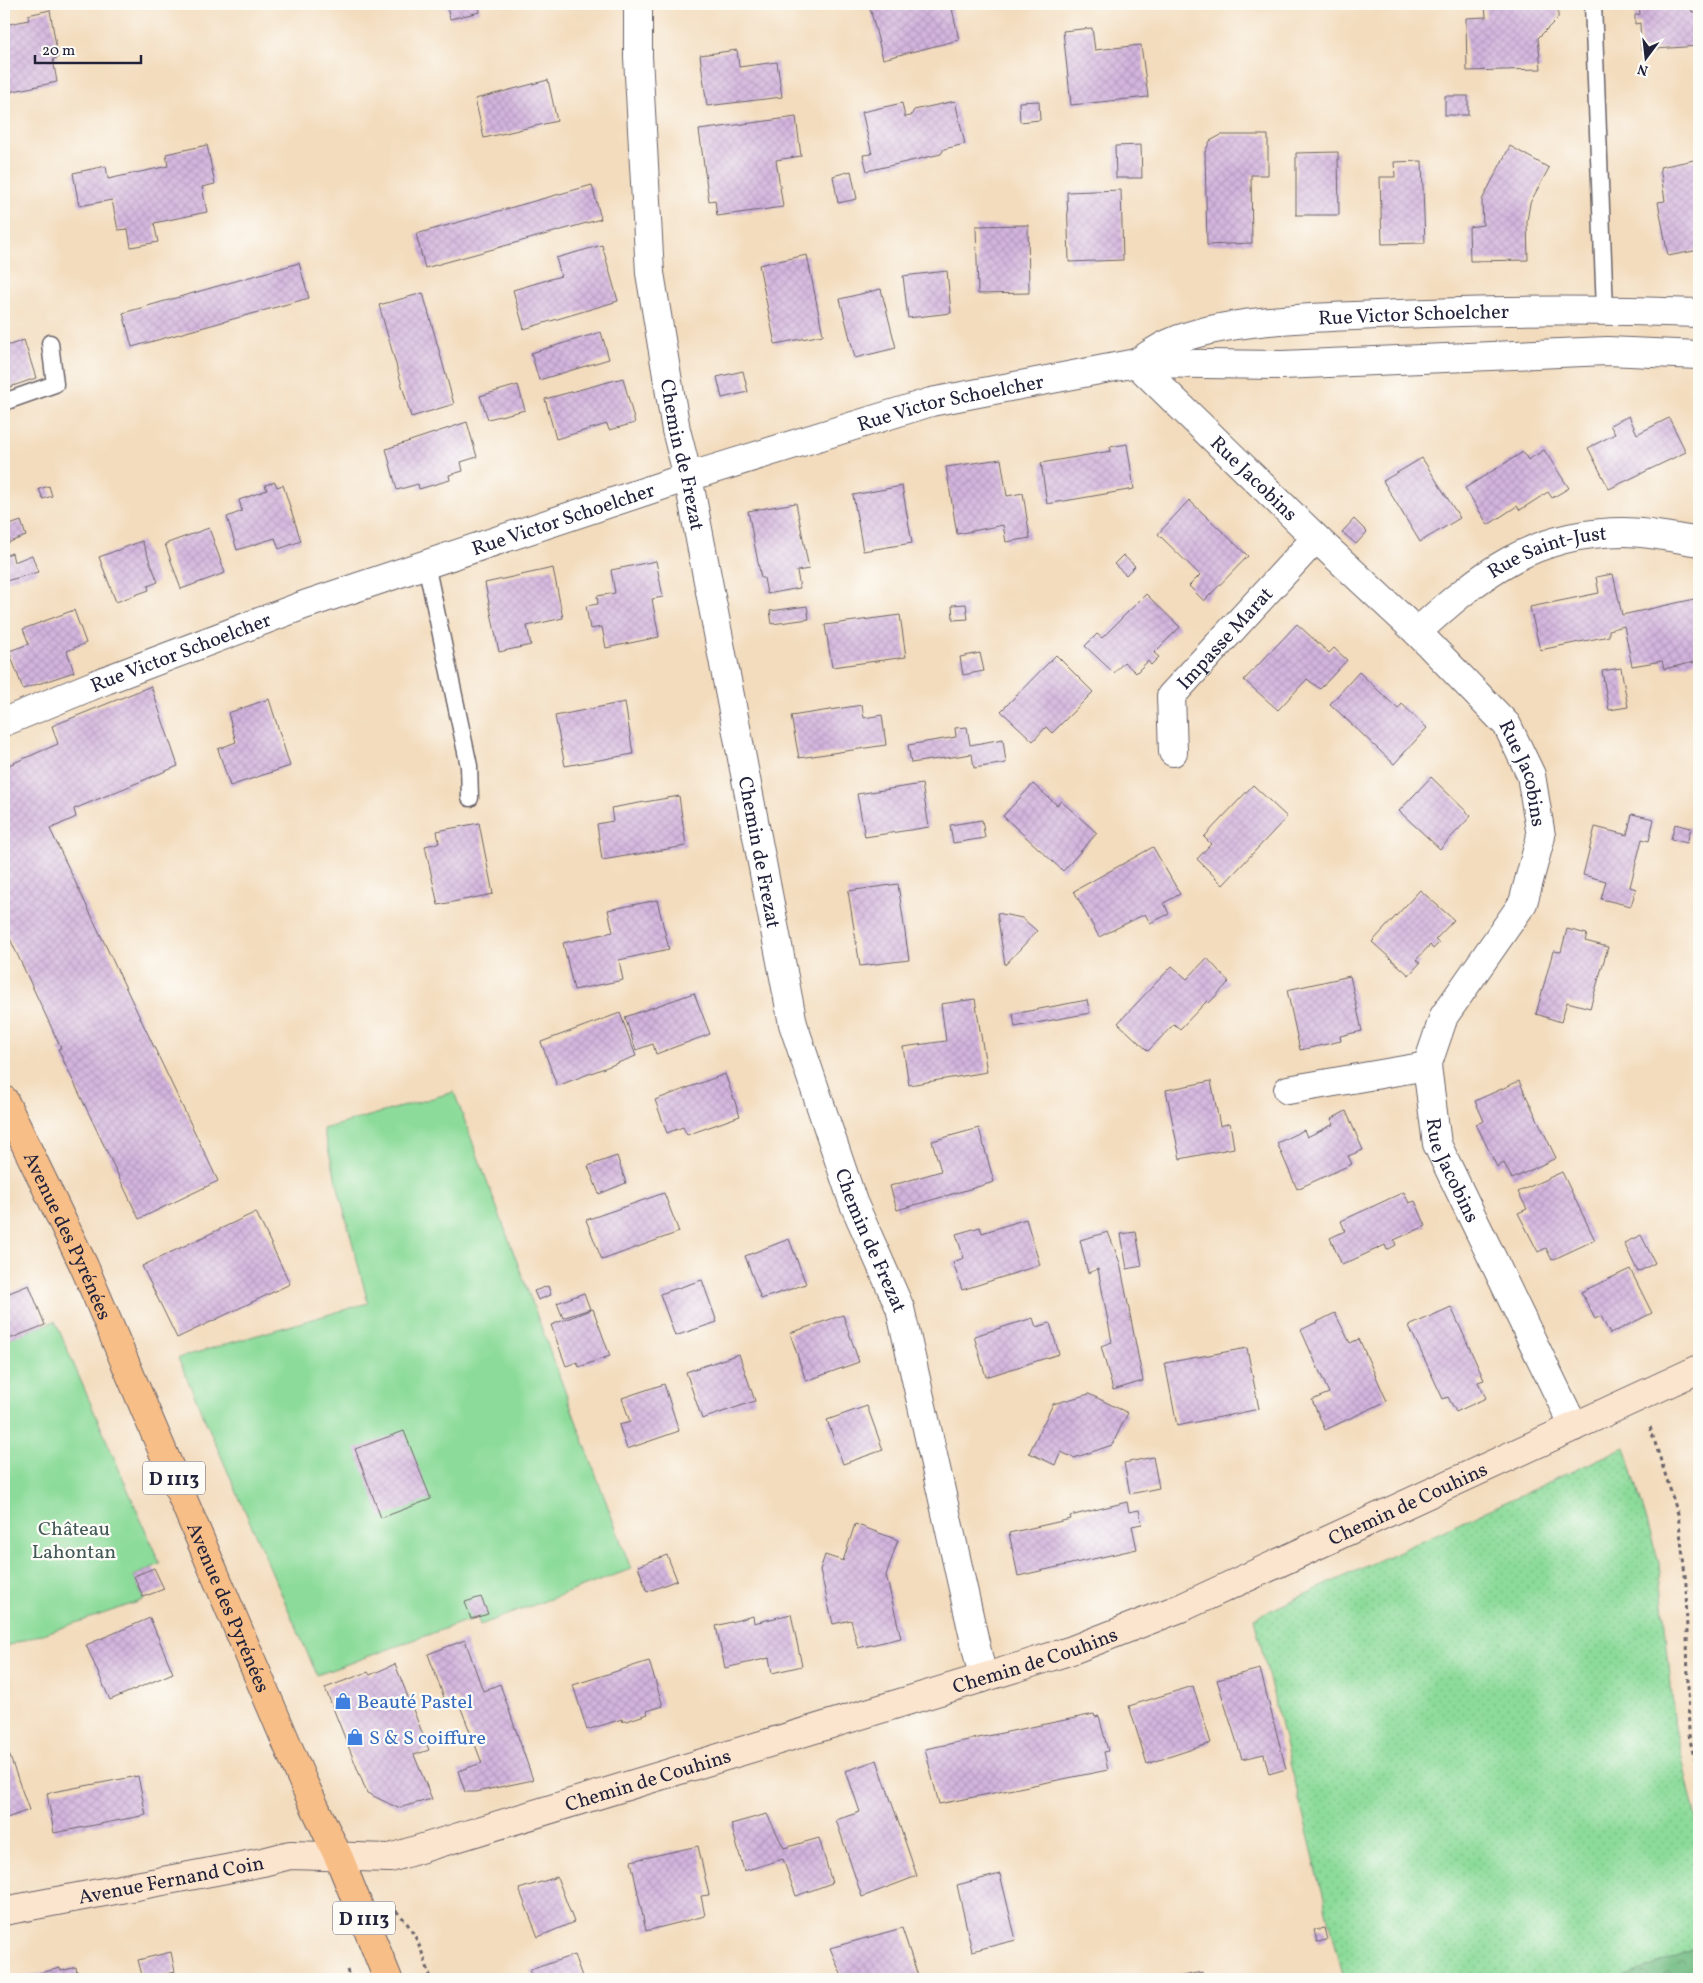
<svg xmlns="http://www.w3.org/2000/svg" width="1703" height="1983" viewBox="0 0 1703 1983" font-family="Vollkorn,serif">
	<style>
		.grass { fill: url(#grass-dots); stroke: #577e6a }
		.forest { fill: url(#forest-crowns); stroke: #4a6e5e }
		.garden { fill: #8cdb9a; stroke: #577e6a }
		.building { fill: url(#building-cross-hatch) }
		.lines { fill: none; stroke-linecap: round; stroke-linejoin: round }
		.lane-casing { stroke: #6b6368; stroke-width: 19 }
		.street-casing { stroke: #6b6368; stroke-width: 30 }
		.secondary-casing { stroke: #6b6368; stroke-width: 30 }
		.primary-casing { stroke: #6b6368; stroke-width: 30 }
		.path { stroke: #6b6368; stroke-width: 3; stroke-dasharray: 4 4; stroke-linecap: butt }
		.lane { stroke: #fff; stroke-width: 16 }
		.street { stroke: #fff; stroke-width: 28 }
		.secondary { stroke: #fce5cf; stroke-width: 28 }
		.primary { stroke: #f7be88; stroke-width: 28 }
		.labels { text-anchor: middle; stroke-width: 4.5; stroke-linejoin: round; paint-order: stroke }
		.shield { fill: #fdfcf7; stroke: #646373; stroke-width: 1 }
		.shield-label { font-size: 19px; font-weight: bold; fill: #22223b }
		.street-label { font-size: 20px; fill: #22223b; stroke: #fdfcf7 }
		.park-label { font-size: 20px; fill: #425a58; stroke: #fdfcf7 }
		.shop-label { font-size: 20px; fill: #366cbe; stroke: #fdfcf7; text-anchor: start }
	</style>
	<defs>
		<pattern id="grass-dots" width="8" height="8" patternUnits="userSpaceOnUse" patternTransform="scale(1.25)"><rect width="8" height="8" fill="#8cdb9a"/><path d="M2 2h.1M6 6h.1" fill="none" stroke="#78bc86" stroke-width="1.8" stroke-linecap="round"/></pattern>
		<pattern id="forest-crowns" width="20" height="18" patternUnits="userSpaceOnUse" patternTransform="scale(1.25)"><rect width="20" height="18" fill="#71bb82"/><path d="M2 6a3 3 0 1 1 6 0M12 15a3 3 0 1 1 6 0" fill="none" stroke="#5c986c"/></pattern>
		<pattern id="building-cross-hatch" width="8" height="8" patternUnits="userSpaceOnUse" patternTransform="scale(1.25)"><rect width="8" height="8" fill="#d3b4dd"/><path d="M0 0l8 8M0 8l8-8" fill="none" stroke="#b59abf"/></pattern>
	</defs>
	<rect width="100%" height="100%" fill="#fdfcf7"/>
	<filter id="ink" filterUnits="userSpaceOnUse"><feTurbulence type="fractalNoise" baseFrequency=".02" numOctaves="2"/><feDisplacementMap in="SourceGraphic" scale="10" xChannelSelector="R" yChannelSelector="G"/><feConvolveMatrix kernelMatrix="1 2 1 2 8 2 1 2 1" color-interpolation-filters="sRGB"/></filter>
	<filter id="wash" filterUnits="userSpaceOnUse"><feTurbulence type="fractalNoise" baseFrequency=".0096" numOctaves="4" result="noise"/><feDisplacementMap in="SourceGraphic" scale="20" xChannelSelector="R" yChannelSelector="G"/><feGaussianBlur stdDeviation="1.12" result="paint"/><feColorMatrix in="noise" values="0 0 0 0 0 0 0 0 0 0 0 0 0 0 0 0 0 1.4 0 .05"/><feComposite in="paint" operator="in"/></filter>
	<g filter="url(#wash)">
		<rect width="100%" height="100%" fill="#f3dcbd"/>
		<path class="grass" d="M1625,1447L1659,1563L1675,1728L1699,1832V1950L1622,1979H1344L1254,1618Z"/>
		<path class="forest" d="M1699,1948V1979H1619Z"/>
		<g class="garden">
			<path d="M454,1092L631,1569L480,1625L477,1617L317,1675L178,1358L368,1303L323,1129Z"/>
			<path d="M55,1321L160,1564L134,1576L144,1600L4,1647V1340Z"/>
		</g>
		<g id="blocks">
			<g class="building">
				<path d="M446,4H479L480,12L450,19Z"/>
				<path d="M869,4H951L959,40L883,59Z"/>
				<path d="M1420,4H1442V5L1420,7Z"/>
				<path d="M1485,4H1558V18L1538,38L1541,69L1467,71L1466,18L1486,17Z"/>
				<path d="M1639,4H1691L1692,12H1699V46L1641,50L1640,23L1635,24V15L1640,14Z"/>
				<path d="M50,10L58,58L53,59L57,82L4,93V25L29,20L28,15Z"/>
				<path d="M1092,28L1095,50L1141,45L1148,97L1071,105L1063,31Z"/>
				<path d="M737,50L739,67L777,62L782,97L707,106L700,55Z"/>
				<path d="M548,80L557,121L484,138L475,99Z"/>
				<rect x="1445" y="96" width="23" height="19"/>
				<path d="M955,101L965,144L944,149L941,154L867,171L863,155L872,154L862,112L902,103L905,117L911,116L914,110Z"/>
				<path d="M1039,101L1040,120L1020,122L1019,102Z"/>
				<path d="M796,117L801,156L776,160L783,207L717,216L715,200L709,201L699,130Z"/>
				<path d="M1221,135H1268V175H1251L1252,243L1207,245L1205,152L1210,141Z"/>
				<path d="M207,145L215,184L202,187L207,212L154,223L158,242L131,247L128,229L118,230L112,200L79,206L73,173L106,166L108,179L168,166L166,154Z"/>
				<path d="M1141,145L1142,178H1116L1115,146Z"/>
				<path d="M1510,146L1549,168L1530,203L1527,221L1528,260L1470,261L1469,227L1483,225L1482,200Z"/>
				<path d="M1338,152L1339,215H1296V153Z"/>
				<path d="M1699,159V250L1668,256L1658,202L1665,201L1660,167Z"/>
				<path d="M1422,161L1425,243L1382,244L1380,177H1395L1394,162Z"/>
				<path d="M851,171L857,199L838,203L833,176Z"/>
				<path d="M592,185L601,219L425,268L416,234Z"/>
				<path d="M1121,190L1123,260L1069,262L1067,192Z"/>
				<path d="M1028,225L1029,293L978,294L976,226Z"/>
				<path d="M602,245L618,301L524,329L513,290L561,276L556,258Z"/>
				<path d="M807,255L823,335L775,344L759,265Z"/>
				<path d="M299,263L309,298L132,347L123,313Z"/>
				<path d="M947,271L951,313L908,318L903,276Z"/>
				<path d="M881,289L896,348L855,358L840,299Z"/>
				<path d="M423,293L454,404L411,417L379,305Z"/>
				<path d="M601,332L609,359L539,380L531,353Z"/>
				<path d="M24,340L36,378L4,389V347Z"/>
				<path d="M743,371L748,392L722,398L717,377Z"/>
				<path d="M623,378L635,423L609,430L607,424L556,439L545,399Z"/>
				<path d="M518,385L525,410L488,419L480,396Z"/>
				<path d="M1629,416L1637,434L1669,418L1686,452L1609,489L1588,448L1615,434L1610,425Z"/>
				<path d="M467,422L477,457L461,462L463,471L449,475L450,480L419,489L418,484L397,490L386,449Z"/>
				<path d="M1127,444L1134,489L1047,504L1041,463L1111,451L1110,447Z"/>
				<path d="M1544,450L1569,488L1552,498L1548,492L1520,510L1517,506L1488,525L1465,488L1523,452L1528,460Z"/>
				<path d="M1422,458L1460,518L1420,542L1383,481Z"/>
				<path d="M1001,459L1007,496L1023,493L1030,538L1006,542L1003,525L957,534L946,467Z"/>
				<path d="M275,482L277,487L283,485L301,541L279,549L275,538L237,550L227,517L242,511L239,500L267,490L265,485Z"/>
				<path d="M49,486L52,496L43,499L39,489Z"/>
				<path d="M902,486L912,543L863,551L853,495Z"/>
				<path d="M1189,500L1248,556L1204,601L1189,586L1200,575L1158,534Z"/>
				<path d="M796,503L809,569L797,571L800,588L767,594L764,578H761L748,511Z"/>
				<path d="M1354,519L1367,532L1356,544L1342,532Z"/>
				<path d="M21,521L26,536L4,544V527Z"/>
				<path d="M209,528L225,573L181,589L165,544Z"/>
				<path d="M142,541L158,582L148,586L149,590L116,602L99,557Z"/>
				<path d="M12,553L14,562L32,555L38,572L6,581L4,574V556Z"/>
				<path d="M1123,555L1135,566L1126,575L1114,564Z"/>
				<path d="M656,561L663,597L652,599L659,637L606,648L602,627L590,629L586,606L598,604L597,596L615,593L611,570Z"/>
				<path d="M553,568L563,618L527,626L531,645L499,652L485,583Z"/>
				<path d="M1613,574L1622,615L1699,598V661L1664,669L1662,661L1632,666L1624,626L1609,630V636L1540,650L1530,607L1599,593L1596,577Z"/>
				<path d="M1146,594L1180,627L1154,653L1159,657L1151,665L1148,661L1136,673L1124,662L1114,673L1085,646L1097,634L1102,638Z"/>
				<path d="M966,604L968,619L953,620L952,605Z"/>
				<path d="M807,606L809,619L772,624L770,611Z"/>
				<path d="M74,610L86,643L67,651L74,672L23,689L9,651L29,644L23,629Z"/>
				<path d="M900,615L906,657L832,667L825,625Z"/>
				<path d="M1297,624L1329,653L1334,648L1347,660L1320,689L1307,679L1278,710L1244,680Z"/>
				<path d="M980,653L984,671L963,675L960,657Z"/>
				<path d="M1056,655L1093,692L1052,733L1046,727L1033,741L1001,711Z"/>
				<path d="M1621,668L1628,707L1609,710L1602,671Z"/>
				<path d="M1359,672L1398,709L1402,704L1427,728L1394,764L1330,704Z"/>
				<path d="M151,686L178,766L74,809L76,817L50,829L218,1181L139,1219L58,1049L61,1048L4,926V767L58,744L52,726Z"/>
				<path d="M269,699L290,766L230,786L218,749L236,742L228,713Z"/>
				<path d="M625,702L633,754L565,766L555,716Z"/>
				<path d="M862,705L864,718L882,715L886,745L799,758L791,716Z"/>
				<path d="M967,727L970,745L1003,739L1006,763L974,768L972,754L911,763L908,745L956,737L955,728Z"/>
				<path d="M1431,777L1471,816L1440,849L1399,811Z"/>
				<path d="M922,784L929,827L865,837L857,794Z"/>
				<path d="M1033,784L1057,805L1061,801L1097,833L1063,871L1003,816Z"/>
				<path d="M1253,785L1287,817L1223,885L1197,859L1211,844L1204,837Z"/>
				<path d="M679,796L686,846L602,860L597,824L613,821L611,808Z"/>
				<path d="M1632,814L1654,819L1649,841L1642,839L1630,887L1636,889L1631,906L1601,899L1606,881L1583,875L1595,827L1627,835Z"/>
				<path d="M982,820L985,838L953,843L950,825Z"/>
				<path d="M479,823L493,894L438,905L425,846L439,843L437,831Z"/>
				<path d="M1675,824L1691,828L1687,843L1671,839Z"/>
				<path d="M1153,847L1180,894L1164,903L1169,914L1150,923L1145,914L1099,937L1074,891Z"/>
				<path d="M898,884L909,960L860,966L848,891Z"/>
				<path d="M1420,890L1454,920L1435,940L1439,943L1433,949L1430,945L1416,960L1420,963L1409,975L1372,942Z"/>
				<path d="M657,900L669,949L619,960L623,980L574,990L563,943L613,932L608,910Z"/>
				<path d="M997,913L1022,918L1037,931L1005,965Z"/>
				<path d="M1567,929L1587,934L1585,941L1608,947L1590,1008L1567,1002L1561,1022L1536,1014L1553,951L1561,952Z"/>
				<path d="M1207,958L1229,982L1209,1003L1207,1001L1180,1029L1174,1024L1148,1051L1118,1023L1172,966L1187,979Z"/>
				<path d="M1350,976L1362,1031L1340,1036L1341,1041L1300,1050L1287,990Z"/>
				<path d="M694,993L710,1034L656,1054L653,1044L636,1050L625,1017Z"/>
				<path d="M975,999L987,1072L909,1085L903,1047L946,1041L941,1004Z"/>
				<path d="M1087,1000L1090,1013L1015,1027L1013,1014Z"/>
				<path d="M620,1013L636,1056L557,1086L541,1042Z"/>
				<path d="M725,1074L740,1116L687,1135L683,1127L667,1133L655,1100Z"/>
				<path d="M1211,1081L1220,1126L1230,1123L1234,1148L1180,1159L1166,1090Z"/>
				<path d="M1519,1081L1556,1158L1512,1179L1504,1163L1497,1167L1476,1124L1484,1121L1475,1101Z"/>
				<path d="M1346,1111L1363,1150L1348,1156L1352,1164L1297,1189L1277,1143L1304,1130L1307,1137L1334,1124L1331,1119Z"/>
				<path d="M979,1128L994,1182L897,1210L890,1186L941,1171L932,1141Z"/>
				<path d="M617,1156L626,1183L599,1194L588,1166Z"/>
				<path d="M1562,1172L1595,1240L1552,1260L1546,1248L1538,1252L1518,1213L1527,1209L1518,1192Z"/>
				<path d="M1404,1192L1409,1203L1415,1201L1426,1226L1394,1240L1396,1245L1387,1250L1385,1245L1342,1265L1330,1238L1345,1231L1341,1221Z"/>
				<path d="M664,1193L679,1232L602,1260L586,1220Z"/>
				<path d="M256,1212L290,1284L177,1338L142,1266Z"/>
				<path d="M1026,1219L1040,1265L962,1290L953,1262L964,1258L956,1234L980,1227L982,1233Z"/>
				<path d="M1108,1232L1120,1263L1143,1381L1113,1390L1101,1346L1112,1342L1098,1269L1088,1273L1080,1240Z"/>
				<path d="M1136,1232L1142,1266L1127,1269L1121,1234Z"/>
				<path d="M1641,1235L1655,1263L1638,1272L1624,1243Z"/>
				<path d="M789,1239L806,1284L761,1299L745,1256Z"/>
				<path d="M1630,1269L1652,1313L1610,1334L1601,1316L1595,1319L1581,1292Z"/>
				<path d="M702,1280L717,1322L675,1336L660,1294Z"/>
				<path d="M29,1285L45,1325L4,1341V1295Z"/>
				<path d="M548,1286L551,1295L538,1300L534,1291Z"/>
				<path d="M584,1293L590,1309L563,1318L557,1303Z"/>
				<path d="M1451,1307L1484,1380L1478,1382L1486,1398L1456,1412L1448,1397L1443,1399L1409,1326Z"/>
				<path d="M593,1309L610,1356L579,1367L577,1362L566,1366L551,1325Z"/>
				<path d="M1335,1313L1350,1343L1359,1339L1387,1401L1325,1430L1312,1400L1329,1393L1301,1330Z"/>
				<path d="M843,1315L859,1362L806,1381L790,1333Z"/>
				<path d="M1033,1318L1036,1327L1050,1323L1059,1354L986,1377L974,1336Z"/>
				<path d="M1247,1348L1259,1409L1177,1426L1165,1363Z"/>
				<path d="M739,1354L755,1401L702,1419L686,1372Z"/>
				<path d="M664,1384L679,1431L627,1449L619,1425L630,1422L622,1398Z"/>
				<path d="M1089,1394L1128,1413L1112,1445L1074,1458L1061,1452L1055,1465L1029,1453L1053,1404Z"/>
				<path d="M867,1406L883,1450L843,1464L827,1420Z"/>
				<path d="M404,1431L431,1499L381,1518L355,1449Z"/>
				<path d="M1153,1457L1159,1488L1130,1494L1124,1463Z"/>
				<path d="M1127,1502L1129,1512L1139,1510L1142,1524L1132,1526L1137,1549L1018,1576L1009,1533L1071,1519L1070,1516Z"/>
				<path d="M855,1524L898,1540L886,1575L901,1638L858,1648L851,1620L833,1624L820,1570L825,1555L843,1561Z"/>
				<path d="M667,1555L677,1580L647,1592L638,1566Z"/>
				<path d="M154,1568L164,1589L143,1597L134,1576Z"/>
				<path d="M481,1597L488,1614L471,1619L465,1602Z"/>
				<path d="M791,1614L802,1666L772,1673L769,1658L725,1668L716,1626L753,1616L754,1623Z"/>
				<path d="M150,1618L173,1673L110,1700L86,1645Z"/>
				<path d="M465,1640L483,1691L500,1684L533,1780L476,1792H465L458,1771L482,1763L457,1698L446,1703L428,1654Z"/>
				<path d="M649,1661L663,1706L647,1711L648,1714L623,1722L622,1719L587,1730L573,1685Z"/>
				<path d="M395,1664L429,1750L414,1755L432,1799L398,1808L367,1793L325,1688L368,1672L370,1675Z"/>
				<path d="M1260,1669L1286,1769L1269,1774L1264,1754L1242,1759L1217,1680Z"/>
				<path d="M1193,1686L1211,1743L1147,1764L1129,1706Z"/>
				<path d="M1094,1714L1095,1717L1099,1716L1108,1751L1104,1752L1108,1770L939,1804L925,1749Z"/>
				<path d="M4,1740L29,1810L4,1819Z"/>
				<path d="M877,1760L917,1876L862,1897L836,1820L860,1812L846,1771Z"/>
				<path d="M138,1776L146,1815L54,1833L47,1793Z"/>
				<path d="M767,1814L784,1848L819,1838L832,1883L796,1896L783,1859L744,1871L731,1824Z"/>
				<path d="M698,1846L709,1895L701,1896L705,1916L646,1931L631,1861Z"/>
				<path d="M1000,1874L1016,1940L972,1951L957,1885Z"/>
				<path d="M557,1877L574,1922L538,1937L519,1889Z"/>
				<path d="M902,1928L919,1979H843L830,1948Z"/>
				<path d="M1324,1928L1327,1940L1317,1942L1314,1930Z"/>
				<path d="M171,1952L175,1972L143,1979L138,1960Z"/>
				<path d="M574,1955L583,1979H534L530,1970Z"/>
				<path d="M76,1967L78,1979H17L60,1968L61,1971Z"/>
				<path d="M1202,1972L1204,1979H1172V1978Z"/>
			</g>
		</g>
	</g>
	<g filter="url(#ink)">
		<use href="#blocks" fill-opacity="0" stroke="#6b6368" stroke-width="1"/>
		<g class="lines">
			<g class="lane-casing">
				<g id="lane">
					<path d="M1593,4L1605,310"/>
					<path d="M4,402L55,384L50,343"/>
					<path d="M426,564L469,766L470,798"/>
				</g>
			</g>
			<g class="street-casing">
				<g id="street">
					<path id="s1" d="M638,4V57L650,273L676,430L688,477L793,1024L853,1202L900,1308L983,1678"/>
					<path id="s2" d="M1136,363L1316,538L1417,632L1507,725L1531,775L1541,836L1523,903L1444,1016L1427,1066L1437,1144L1574,1427"/>
					<path id="s3" d="M1136,363C1148,356 1159,347 1172,342C1220,321 1302,318 1355,316C1470,310 1584,309 1699,313"/>
					<path id="s4" d="M1417,632C1481,574 1533,532 1624,532C1648,532 1675,538 1699,542"/>
					<path id="s5" d="M4,722L106,680L304,605L688,477L931,402L1136,363L1282,365L1607,351L1699,355"/>
					<path id="s6" d="M1173,752L1171,696L1316,538"/>
					<path d="M1288,1090L1427,1066"/>
				</g>
			</g>
			<g class="secondary-casing">
				<g id="secondary">
					<path id="s7" d="M4,1911L263,1862L290,1855L390,1858L1025,1665L1072,1650L1183,1607L1699,1369"/>
				</g>
			</g>
			<g class="primary-casing">
				<g id="primary">
					<path id="s8" d="M4,1100L84,1266L304,1784L339,1858L388,1979"/>
				</g>
			</g>
			<g class="path">
				<path d="M1650,1427L1678,1514L1686,1584L1689,1735L1699,1780"/>
				<path d="M396,1911C416,1929 423,1955 431,1979"/>
				<path d="M347,1970L350,1979"/>
			</g>
			<use href="#lane" class="lane"/>
			<use href="#street" class="street"/>
			<use href="#secondary" class="secondary"/>
			<use href="#primary" class="primary"/>
		</g>
	</g>
	<defs>
		<g id="shop-bare" transform="scale(1.35)"><path d="M-5-2.5h2.3a2.7 3.5 0 0 1 5.4 0H5L5.5 6h-11ZM-1.5-2.5h3a1.5 2.3 0 0 0-3 0Z" fill="#3f7fe0" stroke="#fdfcf7" stroke-width="2.5" paint-order="stroke"/></g>
	</defs>
	<g fill-rule="evenodd">
		<use href="#shop-bare" x="343" y="1701"/>
		<use href="#shop-bare" x="355" y="1737"/>
	</g>
	<g class="labels">
		<g class="shield">
			<rect x="143" y="1461.5" width="62" height="33" rx="4"/>
			<rect x="333" y="1901.5" width="62" height="33" rx="4"/>
		</g>
		<g class="shield-label">
			<text x="174" y="1485">D 1113</text>
			<text x="364" y="1925">D 1113</text>
		</g>
		<g class="street-label">
			<text dy="7" stroke="none"><textPath href="#s3" startOffset="286">Rue Victor Schoelcher</textPath></text>
			<text dy="7" stroke="none"><textPath href="#s5" startOffset="1000">Rue Victor Schoelcher</textPath></text>
			<text dy="7" stroke="none"><textPath href="#s1" startOffset="454">Chemin de Frezat</textPath></text>
			<text dy="7" stroke="none"><textPath href="#s2" startOffset="165">Rue Jacobins</textPath></text>
			<text dy="7" stroke="none"><textPath href="#s5" startOffset="595">Rue Victor Schoelcher</textPath></text>
			<text dy="7" stroke="none"><textPath href="#s4" startOffset="156">Rue Saint-Just</textPath></text>
			<text dy="7" stroke="none"><textPath href="#s6" startOffset="135">Impasse Marat</textPath></text>
			<text dy="7" stroke="none"><textPath href="#s5" startOffset="190">Rue Victor Schoelcher</textPath></text>
			<text dy="7" stroke="none"><textPath href="#s2" startOffset="570">Rue Jacobins</textPath></text>
			<text dy="7" stroke="none"><textPath href="#s1" startOffset="859">Chemin de Frezat</textPath></text>
			<text dy="7" stroke="none"><textPath href="#s2" startOffset="1004">Rue Jacobins</textPath></text>
			<text dy="7" stroke="none"><textPath href="#s8" startOffset="150">Avenue des Pyrénées</textPath></text>
			<text dy="7" stroke="none"><textPath href="#s1" startOffset="1264">Chemin de Frezat</textPath></text>
			<text dy="7" stroke="none"><textPath href="#s7" startOffset="1471">Chemin de Couhins</textPath></text>
			<text dy="7" stroke="none"><textPath href="#s8" startOffset="555">Avenue des Pyrénées</textPath></text>
			<text dy="7" stroke="none"><textPath href="#s7" startOffset="1066">Chemin de Couhins</textPath></text>
			<text dy="7" stroke="none"><textPath href="#s7" startOffset="661">Chemin de Couhins</textPath></text>
			<text dy="7" stroke="none"><textPath href="#s7" startOffset="170">Avenue Fernand Coin</textPath></text>
		</g>
		<g class="park-label">
			<text x="74" y="1535">Château<tspan x="74" dy="23">Lahontan</tspan></text>
		</g>
		<g class="shop-label">
			<text x="357" y="1708">Beauté Pastel</text>
			<text x="369" y="1744">S &amp; S coiffure</text>
		</g>
	</g>
	<rect width="1703" height="1983" fill="none" stroke="#fdfcf7" stroke-width="20"/>
	<g transform="translate(1646 58) rotate(195)" stroke="#fdfcf7" stroke-width="4" paint-order="stroke">
	<path d="M0-4L9 19L0 12L-9 19Z" fill="#22223b"/>
	<text y="-8" font-size="14" font-weight="bold" text-anchor="middle" fill="#22223b">N</text>
	</g>
	<path d="M35 55v8h106v-8" fill="none" stroke="#22223b" stroke-width="2.5"/>
	<text x="42" y="55" font-size="15" fill="#22223b" stroke="#fdfcf7" stroke-width="4" paint-order="stroke">20 m</text>
</svg>
